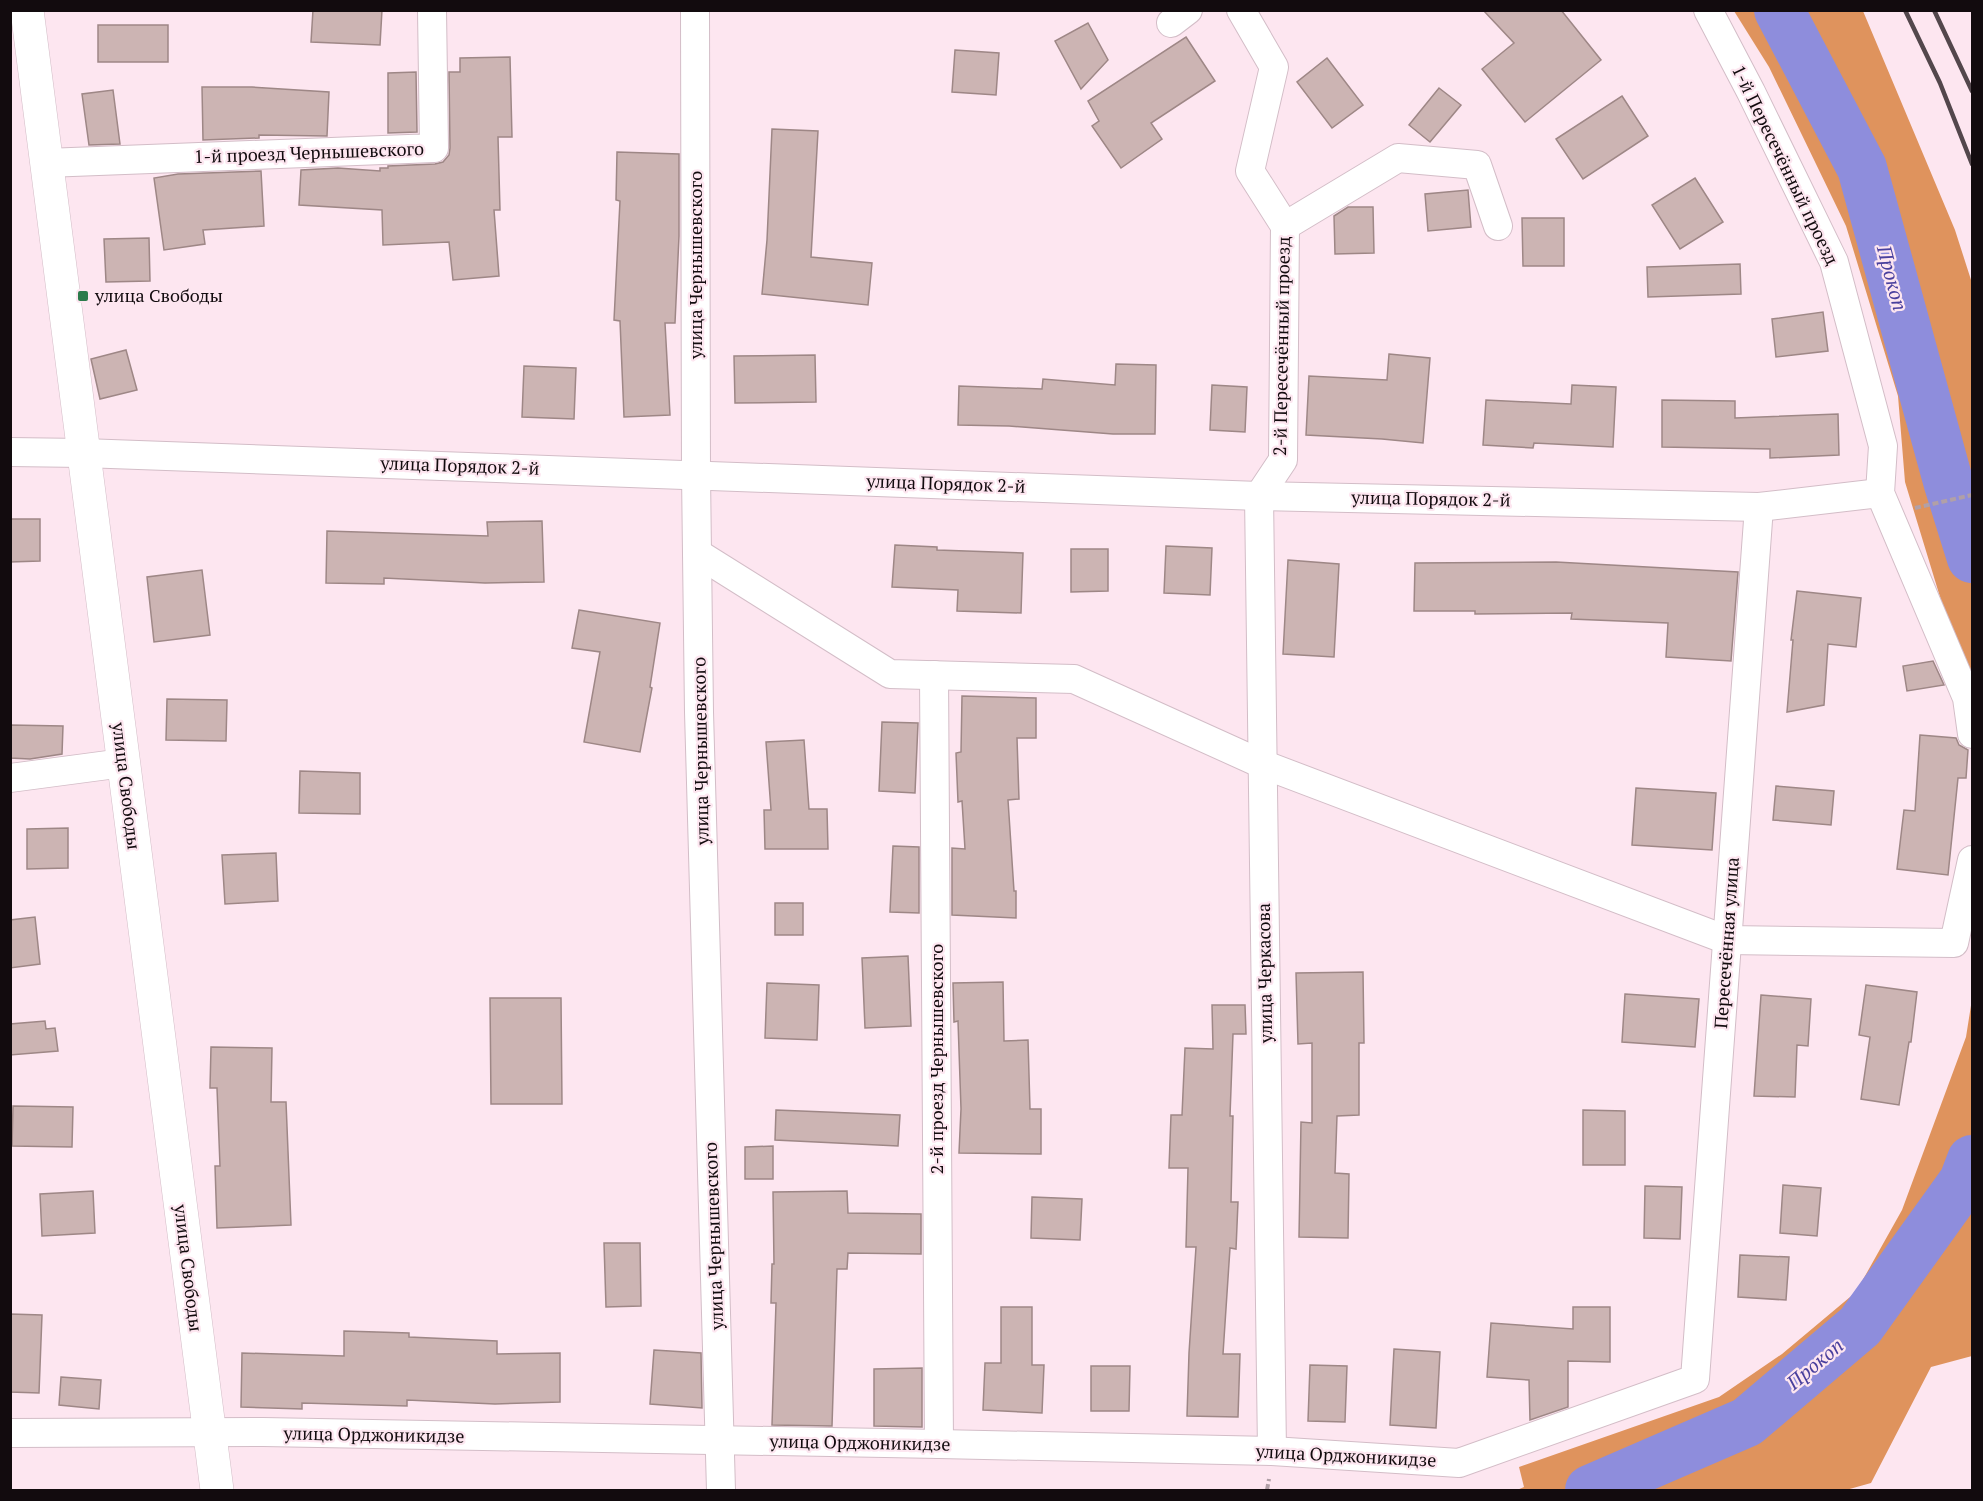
<svg xmlns="http://www.w3.org/2000/svg" width="1983" height="1501" viewBox="0 0 1983 1501" font-family="'PT Serif',serif">
	<style>
		.forest { fill: #df935d }
		.lines { fill: none; stroke-linecap: round; stroke-linejoin: round }
		.river { stroke: #8e8ddc; stroke-width: 50 }
		.building { fill: #ccb4b3; stroke: #9e8786; stroke-width: 1.5 }
		.minor-casing { stroke: #d3bdc7; stroke-width: 30 }
		.secondary-casing { stroke: #d3bdc7; stroke-width: 34 }
		.path { stroke: #b1a0a7; stroke-width: 4; stroke-dasharray: 6 3; stroke-linecap: butt }
		.minor { stroke: #fff; stroke-width: 28 }
		.secondary { stroke: #fff; stroke-width: 33 }
		.rail { stroke: #53474c; stroke-width: 4.5 }
		.poi-dot { fill: #2b7b4b; stroke: #fde6f0; stroke-width: 2 }
		.labels { text-anchor: middle; stroke-width: 4.5; stroke-linejoin: round; paint-order: stroke }
		.street-label { font-size: 18px; fill: #120b0e; stroke: #fde6f0 }
		.poi-label { font-size: 18px; fill: #120b0e; stroke: #fde6f0; text-anchor: start }
		.water-label { font-size: 20px; font-style: italic; fill: #493f9d; stroke: #fde6f0 }
	</style>
	<rect width="100%" height="100%" fill="#fde6f0"/>
	<g class="forest">
		<path d="M1734,11H1863L1955,230L1972,283V702L1905,482L1898,396L1846,226L1769,67Z"/>
		<path d="M1972,999V1356L1931,1367L1871,1483L1846,1490H1517L1524,1487L1519,1467L1719,1397L1782,1354L1856,1292L1902,1210L1966,1037Z"/>
	</g>
	<g class="lines">
		<g class="river">
			<path d="M1779,10L1862,168L1948,481L1972,558"/>
			<path d="M1590,1490L1747,1422L1860,1326L1964,1181L1972,1160"/>
		</g>
	</g>
	<g class="building">
		<path d="M313,10H382L380,45L311,42Z"/>
		<path d="M1483,10H1561L1601,60L1525,122L1482,69L1514,43Z"/>
		<path d="M1088,23L1108,60L1081,89L1055,41Z"/>
		<rect x="98" y="25" width="70" height="37"/>
		<path d="M1186,37L1215,81L1151,123L1162,139L1121,168L1092,126L1099,121L1088,101Z"/>
		<path d="M955,50L999,53L996,95L952,92Z"/>
		<path d="M510,57L512,137H498L500,210H494L499,276L453,280L449,242L383,245L382,210L299,205L301,170L338,168L380,171V168H388V166L435,164L443,162L449,155L450,148L449,72H460V58Z"/>
		<path d="M1327,58L1363,105L1332,128L1297,82Z"/>
		<path d="M416,72L417,132L388,133V73Z"/>
		<path d="M202,87H252L329,92L327,136L259,135V138L203,140Z"/>
		<path d="M1439,88L1461,105L1430,142L1409,125Z"/>
		<path d="M113,90L120,144L89,145L82,94Z"/>
		<path d="M1622,96L1648,136L1583,179L1556,139Z"/>
		<path d="M772,129L818,131L811,257L872,263L868,305L762,294L767,240Z"/>
		<path d="M617,152L679,154V236L675,323H665L670,415L624,417L620,321L614,320L620,201L616,200Z"/>
		<path d="M261,171L264,226L203,230L205,244L164,250L154,178L178,174Z"/>
		<path d="M1695,178L1723,222L1680,249L1652,205Z"/>
		<path d="M1468,190L1471,227L1428,231L1425,194Z"/>
		<path d="M1348,207H1373L1374,253L1335,254L1334,216Z"/>
		<path d="M1522,218H1564V266H1523Z"/>
		<path d="M149,238L150,281L106,282L104,239Z"/>
		<path d="M1740,264L1741,294L1648,297L1647,267Z"/>
		<path d="M1823,312L1828,351L1776,357L1772,319Z"/>
		<path d="M126,350L137,390L100,399L91,359Z"/>
		<path d="M1389,354L1430,358L1423,443L1382,439L1306,435L1309,376L1387,380Z"/>
		<path d="M815,355L816,402L735,403L734,356Z"/>
		<path d="M1116,364L1156,365L1155,434H1113L1009,426L958,425L959,386L1042,389L1043,379L1115,385Z"/>
		<path d="M524,366L576,368L574,419L522,417Z"/>
		<path d="M1212,385L1247,387L1245,432L1210,430Z"/>
		<path d="M1572,385L1616,387L1613,447L1534,443L1533,448L1483,445L1486,400L1571,404Z"/>
		<path d="M1662,400L1735,401V418L1838,414L1839,455L1770,458V449L1662,447Z"/>
		<path d="M10,519H40V561L10,562Z"/>
		<path d="M542,521L544,582L485,583L384,578V584L326,583L327,531L488,536L487,522Z"/>
		<path d="M895,545L937,547V550L1023,553L1021,613L957,611L958,590L892,587Z"/>
		<path d="M1166,546L1212,548L1210,595L1164,593Z"/>
		<path d="M1071,549H1108V591L1071,592Z"/>
		<path d="M1288,560L1339,564L1334,657L1283,654Z"/>
		<path d="M1556,562L1738,572L1731,661L1666,657L1668,623L1571,619L1572,613L1475,614V611H1414L1415,563Z"/>
		<path d="M202,570L210,635L154,642L147,577Z"/>
		<path d="M1797,591L1861,598L1856,647L1828,644L1824,705L1787,712L1793,640H1791Z"/>
		<path d="M579,610L660,623L650,687L652,688L640,752L584,742L600,652L572,648Z"/>
		<path d="M1933,661L1944,685L1907,691L1903,666Z"/>
		<path d="M962,696L1036,698V738H1017L1019,799L1008,800L1014,891H1016V918L952,915V848L965,849L962,801L958,802L956,753L961,752Z"/>
		<path d="M167,699L227,700L226,741L166,740Z"/>
		<path d="M882,722L918,723L915,793L879,791Z"/>
		<path d="M10,725L63,726L62,754L30,759L10,758Z"/>
		<path d="M1920,735L1956,738L1959,745L1968,750L1966,778H1958L1948,875L1897,869L1904,810L1915,811Z"/>
		<path d="M804,740L809,809H827L828,849H765L764,810H771L766,742Z"/>
		<path d="M300,771L360,773V814L299,813Z"/>
		<path d="M1776,786L1834,791L1831,825L1773,820Z"/>
		<path d="M1636,788L1716,793L1712,850L1632,845Z"/>
		<path d="M68,828V868L27,869V829Z"/>
		<path d="M893,846L919,847V913L890,912Z"/>
		<path d="M276,853L278,901L225,904L222,855Z"/>
		<rect x="775" y="903" width="28" height="32"/>
		<path d="M35,917L40,964L10,968V920Z"/>
		<path d="M908,956L911,1026L865,1028L862,958Z"/>
		<path d="M1363,972L1364,1043H1359V1115L1337,1116L1335,1173L1349,1174L1348,1238L1299,1237L1301,1122L1312,1123V1043L1298,1044L1296,973Z"/>
		<path d="M1003,982L1004,1041L1028,1040L1030,1109H1041V1154L959,1153L961,1109L958,1021L954,1022L953,983Z"/>
		<path d="M767,983L819,985L817,1040L765,1038Z"/>
		<path d="M1866,985L1917,992L1911,1042H1909L1899,1105L1861,1099L1870,1037L1859,1035Z"/>
		<path d="M1625,994L1699,999L1695,1047L1622,1042Z"/>
		<path d="M1761,995L1811,999L1808,1046L1797,1045L1795,1097L1754,1096Z"/>
		<path d="M490,998H561L562,1104H491Z"/>
		<path d="M1212,1005H1245L1246,1034H1233L1230,1116H1233L1231,1202H1238L1236,1249L1230,1248L1223,1354H1240L1238,1417L1187,1416L1189,1353L1196,1247H1186L1188,1168H1169L1171,1115H1182L1185,1048L1213,1049Z"/>
		<path d="M45,1021L46,1029L55,1028L58,1051L10,1055V1024Z"/>
		<path d="M211,1047L272,1048L271,1102H286L291,1225L217,1228L215,1166H220L217,1088H210Z"/>
		<path d="M13,1106L73,1107L72,1147L12,1146Z"/>
		<path d="M776,1110L900,1115L898,1146L775,1140Z"/>
		<path d="M1583,1110L1625,1111V1165H1583Z"/>
		<path d="M773,1146V1179H745V1147Z"/>
		<path d="M1783,1185L1821,1188L1817,1236L1780,1233Z"/>
		<path d="M1645,1186L1682,1187L1680,1239L1644,1238Z"/>
		<path d="M93,1191L95,1233L42,1236L40,1194Z"/>
		<path d="M847,1191L848,1213L921,1214V1254L848,1253L847,1269H837L832,1426L772,1425L776,1303H771L772,1264H774L773,1192Z"/>
		<path d="M1032,1197L1082,1199L1080,1240L1031,1238Z"/>
		<path d="M604,1243H640L641,1306L606,1307Z"/>
		<path d="M1740,1255L1789,1257L1786,1300L1738,1297Z"/>
		<path d="M1001,1307H1032V1365H1044L1042,1413L983,1410L985,1363H1001Z"/>
		<path d="M1573,1307H1610V1362L1568,1361V1407L1530,1420L1529,1380L1487,1377L1491,1323L1573,1329Z"/>
		<path d="M10,1314L42,1315L39,1393L10,1392Z"/>
		<path d="M344,1331L409,1333V1337L497,1341V1354L560,1353V1402L495,1404L407,1400V1406L302,1403V1409L241,1407L242,1353L344,1356Z"/>
		<path d="M1394,1349L1440,1352L1436,1428L1390,1425Z"/>
		<path d="M654,1350L701,1353L702,1408L650,1404Z"/>
		<path d="M1310,1365L1347,1366L1345,1422L1308,1421Z"/>
		<path d="M1091,1366H1130L1129,1411H1091Z"/>
		<path d="M922,1368V1427L874,1426V1369Z"/>
		<path d="M61,1377L101,1380L99,1409L59,1405Z"/>
	</g>
	<g class="lines">
		<g class="minor-casing">
			<g id="minor">
				<path d="M695,10L696,474L699,712L721,1490"/>
				<path d="M1241,10L1274,67L1250,171L1285,226L1283,460L1259,496L1272,1451"/>
				<path d="M1708,10L1751,92L1834,262L1883,446L1880,493L1967,698L1972,734"/>
				<path d="M1171,23L1188,10"/>
				<path d="M46,163L434,148L432,10"/>
				<path d="M1285,226L1398,158L1477,165L1498,226"/>
				<path d="M10,452L83,453L1259,496L1759,507L1880,493"/>
				<path d="M697,553L890,674L1074,679L1262,764L1727,940L1954,943L1972,860"/>
				<path d="M934,675L939,1444"/>
				<path d="M10,778L123,763"/>
				<path d="M10,1433L263,1432L939,1444L1272,1451L1459,1463L1695,1379L1759,507"/>
			</g>
		</g>
		<g class="secondary-casing">
			<path id="secondary" d="M27,10L217,1490"/>
		</g>
		<g class="path">
			<path d="M1915,508L1972,495"/>
			<path d="M1267,1490L1269,1479"/>
		</g>
		<use href="#minor" class="minor"/>
		<use href="#secondary" class="secondary"/>
		<g class="rail">
			<path d="M1905,10L1940,83L1972,164"/>
			<path d="M1934,10L1972,91"/>
		</g>
	</g>
	<rect class="poi-dot" x="77" y="290" width="12" height="12" rx="3"/>
	<g class="labels">
		<g class="street-label">
			<text transform="translate(309 153) rotate(-2)" y="6">1-й проезд Чернышевского</text>
			<text transform="translate(1785 165) rotate(64)" y="6">1-й Пересечённый проезд</text>
			<text transform="translate(696 265) rotate(-90)" y="6">улица Чернышевского</text>
			<text transform="translate(1282 346) rotate(-89)" y="6">2-й Пересечённый проезд</text>
			<text transform="translate(460 466) rotate(2)" y="6">улица Порядок 2-й</text>
			<text transform="translate(946 484) rotate(2)" y="6">улица Порядок 2-й</text>
			<text transform="translate(1431 499) rotate(1)" y="6">улица Порядок 2-й</text>
			<text transform="translate(701 751) rotate(-91)" y="6">улица Чернышевского</text>
			<text transform="translate(126 786) rotate(83)" y="6">улица Свободы</text>
			<text transform="translate(1727 943) rotate(-86)" y="6">Пересечённая улица</text>
			<text transform="translate(1265 973) rotate(-91)" y="6">улица Черкасова</text>
			<text transform="translate(937 1059) rotate(-90)" y="6">2-й проезд Чернышевского</text>
			<text transform="translate(714 1236) rotate(-92)" y="6">улица Чернышевского</text>
			<text transform="translate(188 1268) rotate(83)" y="6">улица Свободы</text>
			<text transform="translate(374 1435) rotate(1)" y="6">улица Орджоникидзе</text>
			<text transform="translate(860 1443) rotate(1)" y="6">улица Орджоникидзе</text>
			<text transform="translate(1346 1456) rotate(3)" y="6">улица Орджоникидзе</text>
		</g>
		<g class="poi-label">
			<text x="95" y="302">улица Свободы</text>
		</g>
		<g class="water-label">
			<text transform="translate(1892 278) rotate(75)" y="7">Прокоп</text>
			<text transform="translate(1815 1364) rotate(-40)" y="7">Прокоп</text>
		</g>
	</g>
	<rect width="1983" height="1501" fill="none" stroke="#120b0e" stroke-width="24"/>
</svg>
